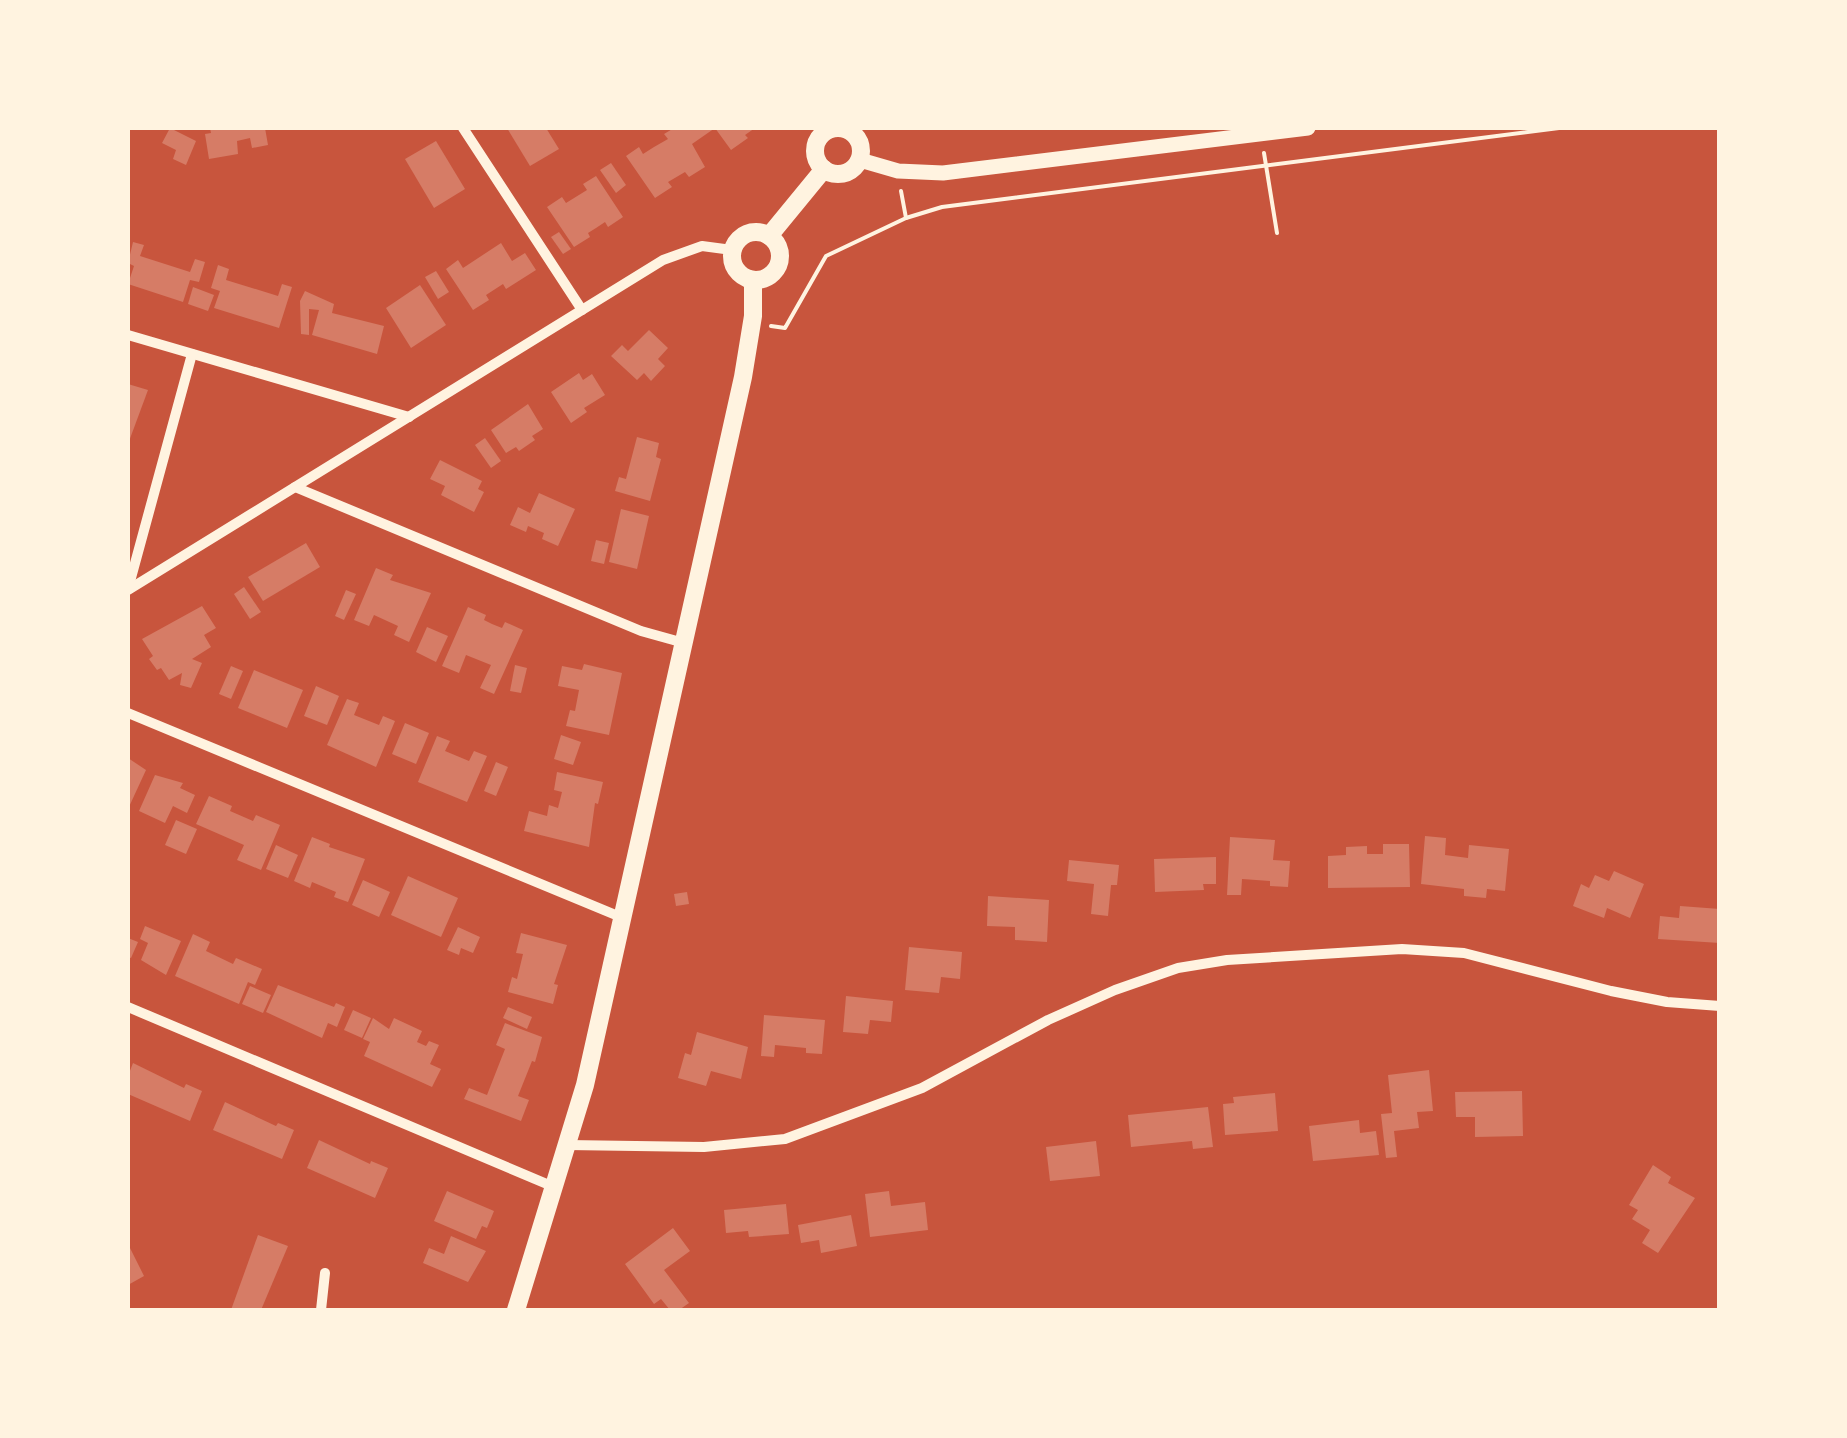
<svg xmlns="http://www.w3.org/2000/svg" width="1847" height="1438" viewBox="0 0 1847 1438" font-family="Helvetica,sans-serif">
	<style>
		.building { fill: #d67c66 }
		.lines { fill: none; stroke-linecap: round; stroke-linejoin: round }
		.path { stroke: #fff3e0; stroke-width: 4 }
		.minor { stroke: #fff3e0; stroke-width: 10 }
		.tertiary { stroke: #fff3e0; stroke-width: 15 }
		.secondary { stroke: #fff3e0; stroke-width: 18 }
	</style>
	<rect width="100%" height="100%" fill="#c8553d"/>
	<g class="building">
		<path d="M170,128L196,141L186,165L173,159L176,150L162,143Z"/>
		<path d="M210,128H265L268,145L252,148L250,138L237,141L238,154L209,159L205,134L211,133Z"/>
		<path d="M507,128H546L559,149L530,166Z"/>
		<path d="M674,128H755L745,135L748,138L731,150L715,128L692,144L705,167L689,177L685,172L668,182L672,187L655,198L626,156L639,147L643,154L654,147L668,139L664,134Z"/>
		<path d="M436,141L465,189L434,208L405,159Z"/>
		<path d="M611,163L626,185L616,193L600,170Z"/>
		<path d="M596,176L623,217L608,227L605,222L596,228L588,233L590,237L574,247L547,207L562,197L566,203L587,190L583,184Z"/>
		<path d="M559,232L571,249L563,254L551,237Z"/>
		<path d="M133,242L144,245L140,256L190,272L195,259L205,262L199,282L190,280L183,302L128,284L134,266L128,263Z"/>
		<path d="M501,243L512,261L525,253L536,270L506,289L503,284L486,295L489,300L473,310L446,269L458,260L463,268Z"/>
		<path d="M218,265L229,269L226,280L278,296L282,284L292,287L279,328L214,308L220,291L211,288Z"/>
		<path d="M436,271L449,292L438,299L425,277Z"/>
		<path d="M420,285L446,325L411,348L386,308Z"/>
		<path d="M193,287L214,295L208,311L188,304Z"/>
		<path d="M305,291L334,304L332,313L384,326L377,354L312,335L319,310L309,309V335L301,334L300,301Z"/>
		<path d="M649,330L668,348L658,359L665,366L651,381L644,373L637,380L611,356L622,345L628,351Z"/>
		<path d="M579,373L583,380L592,374L605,395L584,408L587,412L571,423L551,392Z"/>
		<path d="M128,384L148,390L128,444Z"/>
		<path d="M528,404L543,429L532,436L535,440L519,451L516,447L506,453L491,430Z"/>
		<path d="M637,437L659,443L656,457L661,459L650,501L615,491L619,477L626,479Z"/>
		<path d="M485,438L501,461L491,468L475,445Z"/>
		<path d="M440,460L482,481L478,489L484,492L474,512L441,495L445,486L430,479Z"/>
		<path d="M539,493L575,509L558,546L542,539L544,533L528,526L526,532L510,525L518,507L530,513Z"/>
		<path d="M621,509L649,516L637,569L609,562Z"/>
		<path d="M596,540L609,543L604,564L591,561Z"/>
		<path d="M306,543L320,567L263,601L248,577Z"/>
		<path d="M376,568L393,575L390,580L431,593L409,642L394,635L398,626L374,615L369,626L354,620Z"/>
		<path d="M244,587L261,612L250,619L234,594Z"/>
		<path d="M346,590L356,594L344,620L335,616Z"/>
		<path d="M202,606L216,628L204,635L211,647L192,659L202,663L191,688L180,685L182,673L169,680L161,668L157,670L149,659L153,656L142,639Z"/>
		<path d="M468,607L486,615L484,620L492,624L502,628L505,622L523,630L494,694L480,688L491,665L466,655L459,673L442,666Z"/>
		<path d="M427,627L448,636L436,662L416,652Z"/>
		<path d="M584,664L622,673L609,735L566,726L570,710L575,711L579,690L558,686L562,666L582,670Z"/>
		<path d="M515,665L527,668L521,693L510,691Z"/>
		<path d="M231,666L243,671L231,699L219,694Z"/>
		<path d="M254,670L303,690L287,728L238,708Z"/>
		<path d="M316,686L339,696L327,725L304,716Z"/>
		<path d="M347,699L359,703L354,715L379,725L383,716L395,721L376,767L327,745Z"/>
		<path d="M405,723L429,733L416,764L392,754Z"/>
		<path d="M561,735L581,742L573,765L554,759Z"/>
		<path d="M437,736L450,741L445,751L469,761L474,751L487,756L467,802L418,782Z"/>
		<path d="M128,758L146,770L128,809Z"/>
		<path d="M496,762L508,767L496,796L484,791Z"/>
		<path d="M557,772L603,782L598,804L595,803L589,847L524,831L529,811L547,816L549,805L558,808L562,792L554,790Z"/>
		<path d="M155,775L183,783L180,788L195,795L187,813L173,806L165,823L139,811Z"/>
		<path d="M209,796L232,806L230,811L253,821L256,815L280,825L261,870L237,860L244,845L196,824Z"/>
		<path d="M176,820L197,829L186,854L165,845Z"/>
		<path d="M1425,836L1446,838L1445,855L1468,858L1469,845L1509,849L1505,891L1487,889L1486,898L1464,896V889L1421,884Z"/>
		<path d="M312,837L330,844L329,847L365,859L348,902L334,897L336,892L312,882L310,888L294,881Z"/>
		<path d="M1230,837L1275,840L1273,860L1290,861L1288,887L1270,886V881L1242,879L1241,895H1227Z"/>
		<path d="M1383,844H1409L1410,887L1328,888V856L1346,855V847L1367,846V854H1383Z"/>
		<path d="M276,845L298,855L288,878L266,869Z"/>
		<path d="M1216,857V884H1203L1204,890L1155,892L1154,859Z"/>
		<path d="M1069,860L1119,865L1117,885H1111L1108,916L1091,914L1094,884L1067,881Z"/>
		<path d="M1614,871L1644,884L1630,918L1607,908L1604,918L1573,906L1581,884L1589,888L1595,875L1609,881Z"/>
		<path d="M408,876L458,898L441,937L391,915Z"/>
		<path d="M363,880L390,892L379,917L352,905Z"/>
		<path d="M687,892L689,904L676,906L674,894Z"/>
		<path d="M988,896L1049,900L1047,942L1015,940V927L987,926Z"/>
		<path d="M1680,906L1720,909V943L1658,939L1660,916L1679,918Z"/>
		<path d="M145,926L181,941L166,975L141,960L148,943L140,939Z"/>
		<path d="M458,927L480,937L473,953L461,948L459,955L447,950Z"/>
		<path d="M521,933L567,945L554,984L558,985L553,1004L508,992L512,977L517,979L523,954L516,953Z"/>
		<path d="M193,934L210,942L206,951L233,964L236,958L262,969L255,985L248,982L239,1004L175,976Z"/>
		<path d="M128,938L138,942L131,958L128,957Z"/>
		<path d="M909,947L962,952L960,979L941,977L939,993L905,990Z"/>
		<path d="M278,985L334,1007L336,1003L345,1007L337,1027L328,1023L322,1038L266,1012Z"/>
		<path d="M250,986L271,995L263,1013L242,1004Z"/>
		<path d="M846,996L893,1001L891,1022L870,1020L868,1034L843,1032Z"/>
		<path d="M508,1007L532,1017L527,1029L503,1018Z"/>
		<path d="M353,1010L371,1018L362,1038L344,1030Z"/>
		<path d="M764,1015L825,1020L822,1054L806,1053V1048L775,1045L774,1057L761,1056Z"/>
		<path d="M373,1018L389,1029L394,1018L422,1031L417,1042L426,1046L429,1041L439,1045L430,1064L441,1069L432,1087L364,1056L370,1042L363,1039Z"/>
		<path d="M505,1023L542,1037L535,1062L532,1061L518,1096L529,1100L521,1121L464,1099L469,1088L487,1095L505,1049L496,1045Z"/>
		<path d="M697,1032L748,1047L741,1079L711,1071L706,1086L678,1078L685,1053L691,1055Z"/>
		<path d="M133,1063L184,1088L186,1084L202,1091L190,1121L128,1094V1076Z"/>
		<path d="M1429,1070L1433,1111L1417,1112L1419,1128L1394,1131L1397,1157L1386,1158L1381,1114L1392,1113L1388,1075Z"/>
		<path d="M1522,1091L1523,1136L1475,1137V1117H1456L1455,1092Z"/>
		<path d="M1275,1093L1278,1131L1225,1135L1223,1104L1234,1103L1233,1097Z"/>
		<path d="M225,1102L276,1126L278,1123L294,1130L282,1159L213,1130Z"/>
		<path d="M1208,1107L1213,1147L1193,1149L1192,1141L1131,1147L1128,1115Z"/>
		<path d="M1359,1120L1360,1133L1376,1131L1379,1155L1313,1161L1309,1126Z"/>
		<path d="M319,1140L370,1164L371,1161L388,1168L375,1198L307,1168Z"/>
		<path d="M1096,1141L1100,1176L1050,1181L1046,1147Z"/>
		<path d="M1653,1165L1671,1177L1668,1183L1695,1198L1658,1253L1642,1243L1650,1230L1632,1219L1638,1210L1629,1205Z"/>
		<path d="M447,1191L494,1211L487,1228L482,1226L476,1239L434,1221Z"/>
		<path d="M889,1191L891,1206L925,1202L928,1230L870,1237L865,1194Z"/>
		<path d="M786,1204L789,1234L749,1237L748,1231L726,1233L724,1210Z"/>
		<path d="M851,1215L857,1246L821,1253L819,1240L801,1243L798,1225Z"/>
		<path d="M673,1228L690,1251L664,1270L689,1303L679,1310H670L661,1299L654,1304L625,1264Z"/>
		<path d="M258,1235L288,1246L261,1310H231Z"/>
		<path d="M451,1236L486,1251L468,1282L423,1263L429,1248L444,1254Z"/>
		<path d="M128,1244L144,1276L128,1285Z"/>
	</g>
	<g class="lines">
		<g class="path">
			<path d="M1264,153L1277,233"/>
			<path d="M901,191L906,218"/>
			<path d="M771,326L785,328L826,256L906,218L942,207L1559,128"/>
		</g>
		<g class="minor">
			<path d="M463,128L582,310"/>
			<path d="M128,335L409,417"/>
			<path d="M295,487L641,631L684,643"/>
			<path d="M128,589L192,354"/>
			<path d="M128,590L663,260L702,246L732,250"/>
			<path d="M128,713L623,918"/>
			<path d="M128,1007L554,1187"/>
			<path d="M567,1145L704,1147L785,1139L922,1088L1048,1020L1115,990L1178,968L1227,960L1402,949L1464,953L1611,991L1667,1002L1720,1006"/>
			<path d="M321,1310L325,1273"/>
		</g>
		<path class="tertiary" d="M860,160L898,171L943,173L1308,128"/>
		<g class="secondary">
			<circle cx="838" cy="151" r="23"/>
			<circle cx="756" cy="256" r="24"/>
			<path d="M769,236L824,169"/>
			<path d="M516,1310L585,1085L743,377L753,316V280"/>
		</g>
	</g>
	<rect width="1847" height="1438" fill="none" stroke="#fff3e0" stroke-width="260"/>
</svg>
